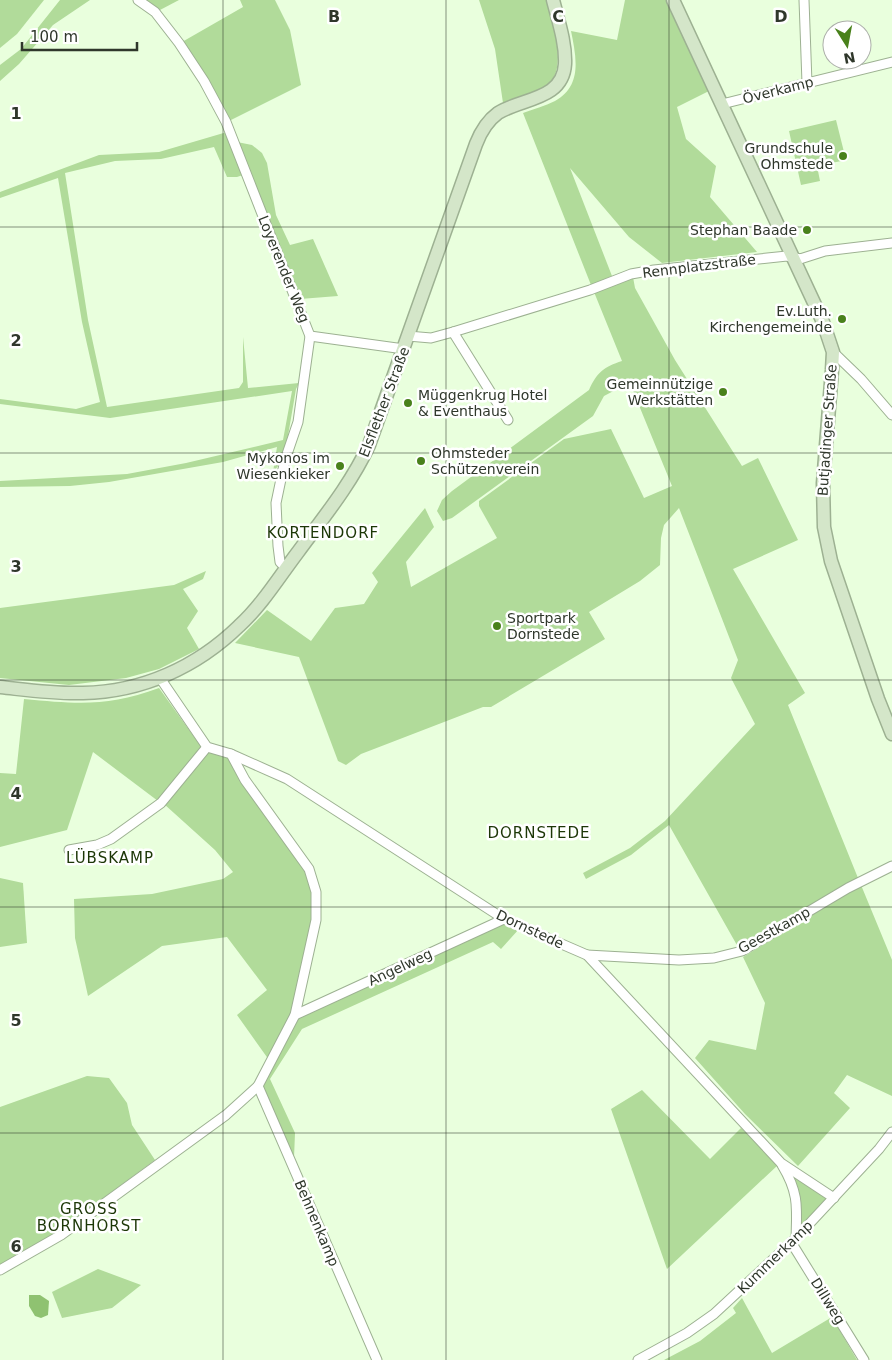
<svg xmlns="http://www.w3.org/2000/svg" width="892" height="1360" viewBox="0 0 892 1360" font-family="'DejaVu Sans',sans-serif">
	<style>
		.green { fill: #b1db9a }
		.water { fill: #8fc271 }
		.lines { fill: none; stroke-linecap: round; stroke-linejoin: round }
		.street-casing { stroke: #9db192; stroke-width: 11 }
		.secondary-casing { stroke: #9db192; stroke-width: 15 }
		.street { stroke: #fff; stroke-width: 9 }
		.secondary { stroke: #d4e6c9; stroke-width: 12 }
		.grid { fill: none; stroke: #2f372b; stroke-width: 1; stroke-opacity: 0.55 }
		.poi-dot { fill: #49811b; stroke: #fff; stroke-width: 2 }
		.labels { text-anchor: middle; stroke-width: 5; stroke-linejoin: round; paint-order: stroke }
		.street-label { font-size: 14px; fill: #2f372b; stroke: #fff }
		.poi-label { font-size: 14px; fill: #2f372b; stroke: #fff; text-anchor: end }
		.neighbourhood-label { font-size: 15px; letter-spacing: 1px; fill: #1c3706; stroke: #fff }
		.grid-label { font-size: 16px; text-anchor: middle; font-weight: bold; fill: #2f372b; stroke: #fff; stroke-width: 5; stroke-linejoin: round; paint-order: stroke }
	</style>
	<rect width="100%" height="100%" fill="#e9ffdd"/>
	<g class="green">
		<path d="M0,0H44L17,34L0,48Z"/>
		<path d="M60,0H90L53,25L19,64L0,81V65L21,49Z"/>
		<path d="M144,0H179L160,10Z"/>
		<path d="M240,0H275L290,30L301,85L229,121L182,42L243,7Z"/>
		<path d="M479,0H546C552,24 571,73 543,88C531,95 516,98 503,103L495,49Z"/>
		<path d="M625,0H669L711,90L677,107L686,139L716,166L710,197L757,252L662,263L629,237L570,168L612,276L591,285L523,113C533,109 545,106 555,101C583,86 576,56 571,31L617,40Z"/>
		<path d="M836,120L846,160L817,166L820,181L801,185L789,131Z"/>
		<path d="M227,132L243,175L237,177H227L214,147L161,159L115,161L65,173L88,320L107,407L239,388L243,382V337L248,388L299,383L296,389L284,459L273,472L277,447L223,462L109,482L70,486L0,487V481L127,474L186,463L283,440L292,391L110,418L0,404V399L76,409L100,402L82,322L58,178L0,198V192L99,155L159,152Z"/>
		<path d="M237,142L252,145L262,153L267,163L276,215L290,245L313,239L338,296L300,299Z"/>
		<path d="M633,277L635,288L675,360L742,466L758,458L798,540L733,569L805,693L788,705L858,878L738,947L669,825L631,855L586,879L583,873L630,848L665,821L755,724L731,678L738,660L679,508L664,525L661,538L660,565L640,581L589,612L605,639L491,707H483L361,754L346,765L338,761L299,657L235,643L267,610L311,641L335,608L364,604L378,582L372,573L425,508L434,527L406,562L411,587L497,538L479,506V501L564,439L611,429L644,498L672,486L629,381L625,385L604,396L593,416L452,518L443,521L437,511L442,500L452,491L589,390C597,372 604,367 622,361L594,292Z"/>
		<path d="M206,571L203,579L183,589L198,611L187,628L199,649L159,669L126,678L69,685L0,678V608L174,585Z"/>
		<path d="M159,688L202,748L158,801L93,752L67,830L0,847V773L16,774L24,699C77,704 108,707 159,688Z"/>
		<path d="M207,751L229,757L242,784L306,871L312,894V922L293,1016L269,1060L237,1015L267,990L227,937L162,946L88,996L75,938L74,899L152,894L223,879L233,872L215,850L164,804Z"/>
		<path d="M0,878L23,883L27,943L0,947Z"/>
		<path d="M861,885L892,960V1096L847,1075L834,1093L850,1108L798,1166L745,1114L695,1058L709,1040L756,1050L765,1003L743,957Z"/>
		<path d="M504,922L519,929L501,949L493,942L302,1029L270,1079L295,1133L294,1158L261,1087L297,1018Z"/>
		<path d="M87,1076L109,1078L127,1103L132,1125L155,1160L53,1235L0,1265V1107Z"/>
		<path d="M642,1090L710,1159L741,1128L778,1165L667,1269L611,1109Z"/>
		<path d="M790,1172L828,1200L799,1232Z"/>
		<path d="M98,1269L141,1285L112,1308L62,1318L52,1292Z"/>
		<path d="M742,1298L772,1353L832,1317L857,1360H664L700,1341L736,1313L733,1308Z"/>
	</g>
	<path class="water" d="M29,1295H40L49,1301L48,1315L41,1318L35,1316L29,1306Z"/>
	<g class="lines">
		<g class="street-casing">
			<g id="street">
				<path d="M138,0L155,12L179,43L204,81L226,122L310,336L298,422L285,460L276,503L278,546L280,562L286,568"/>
				<path d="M804,0L807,83"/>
				<path d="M722,104L892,62"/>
				<path d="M453,332L508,420"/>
				<path d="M310,336L404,349"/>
				<path d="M408,336L431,338L453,332L590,290L631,274L654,270L787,256L800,259L825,251L892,243"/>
				<path d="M833,352L861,379L892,415"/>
				<path d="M231,754L287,779L504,919L587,955L781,1163L834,1198"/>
				<path d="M69,850L97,845L111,839L161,803L207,747"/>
				<path d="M587,955L679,960L714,958L742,951L848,888L892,866"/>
				<path d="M295,1015L504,919"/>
				<path d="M258,1086L377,1360"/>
				<path d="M782,1165C799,1193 797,1207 796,1238"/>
				<path d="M791,1242L864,1360"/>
				<path d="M0,1270L61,1235L226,1115L258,1086L295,1015L316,920V892L309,869L245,780L231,754L207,747L160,678"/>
				<path d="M638,1360L687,1333L714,1314L796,1238L879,1149L892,1132"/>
			</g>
		</g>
		<g class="secondary-casing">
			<g id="secondary">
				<path d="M673,0L823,322L833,352L832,370L823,483L824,527L831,561L878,699L892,734"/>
				<path d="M0,687C28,690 55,694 83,693C142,692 197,667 239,626C262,605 279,577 298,552C323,518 351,484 369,445L476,144C481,131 487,121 498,113C522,98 563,100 565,64C566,43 558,20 553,0"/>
			</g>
		</g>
		<use href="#street" class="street"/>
		<use href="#secondary" class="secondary"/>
	</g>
	<path class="grid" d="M223,0V1360M446,0V1360M669,0V1360M0,227H892M0,453H892M0,680H892M0,907H892M0,1133H892"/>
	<g class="poi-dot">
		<circle cx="843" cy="156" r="5"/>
		<circle cx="807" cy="230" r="5"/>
		<circle cx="842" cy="319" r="5"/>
		<circle cx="723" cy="392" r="5"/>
		<circle cx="408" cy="403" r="5"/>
		<circle cx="421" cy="461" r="5"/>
		<circle cx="340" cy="466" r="5"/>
		<circle cx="497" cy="626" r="5"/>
	</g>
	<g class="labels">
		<g class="street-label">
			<text transform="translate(778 90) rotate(-14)" y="5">Överkamp</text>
			<text transform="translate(699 266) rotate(-7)" y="5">Rennplatzstraße</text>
			<text transform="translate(284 269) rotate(68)" y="5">Loyerender Weg</text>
			<text transform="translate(384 402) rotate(-69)" y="5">Elsflether Straße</text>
			<text transform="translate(827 430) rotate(-86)" y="5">Butjadinger Straße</text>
			<text transform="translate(530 929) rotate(25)" y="5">Dornstede</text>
			<text transform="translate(774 930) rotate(-29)" y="5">Geestkamp</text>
			<text transform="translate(400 967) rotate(-25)" y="5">Angelweg</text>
			<text transform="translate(317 1223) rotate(67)" y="5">Behnenkamp</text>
			<text transform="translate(775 1257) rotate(-44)" y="5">Kummerkamp</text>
			<text transform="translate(828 1301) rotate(58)" y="5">Dillweg</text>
		</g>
		<g class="poi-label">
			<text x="833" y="153">Grundschule<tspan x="833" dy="16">Ohmstede</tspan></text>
			<text x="797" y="235">Stephan Baade</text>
			<text x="832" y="316">Ev.Luth.<tspan x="832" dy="16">Kirchengemeinde</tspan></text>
			<text x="713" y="389">Gemeinnützige<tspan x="713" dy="16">Werkstätten</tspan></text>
			<text x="418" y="400" text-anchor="start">Müggenkrug Hotel<tspan x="418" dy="16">&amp; Eventhaus</tspan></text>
			<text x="431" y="458" text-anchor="start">Ohmsteder<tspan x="431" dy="16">Schützenverein</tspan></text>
			<text x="330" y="463">Mykonos im<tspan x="330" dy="16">Wiesenkieker</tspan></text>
			<text x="507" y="623" text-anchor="start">Sportpark<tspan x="507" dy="16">Dornstede</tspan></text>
		</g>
		<g class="neighbourhood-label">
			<text x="323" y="538">KORTENDORF</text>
			<text x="539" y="838">DORNSTEDE</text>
			<text x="110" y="863">LÜBSKAMP</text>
			<text x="89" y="1214">GROSS<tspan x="89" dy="17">BORNHORST</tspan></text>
		</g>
	</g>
	<g class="grid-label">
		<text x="334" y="22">B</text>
		<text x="558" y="22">C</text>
		<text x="781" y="22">D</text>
		<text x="16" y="119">1</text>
		<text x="16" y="346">2</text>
		<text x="16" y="572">3</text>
		<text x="16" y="799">4</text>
		<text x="16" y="1026">5</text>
		<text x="16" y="1252">6</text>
	</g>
	<g transform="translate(847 45) rotate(169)"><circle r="24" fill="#ffffff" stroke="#acafaa"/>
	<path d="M0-4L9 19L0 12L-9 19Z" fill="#49811b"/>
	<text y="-8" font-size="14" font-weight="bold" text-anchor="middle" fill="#2f372b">N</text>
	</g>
	<path d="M22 42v8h115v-8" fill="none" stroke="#2f372b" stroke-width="2.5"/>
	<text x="30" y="42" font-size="15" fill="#2f372b" stroke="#ffffff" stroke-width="4" paint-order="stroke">100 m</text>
</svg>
